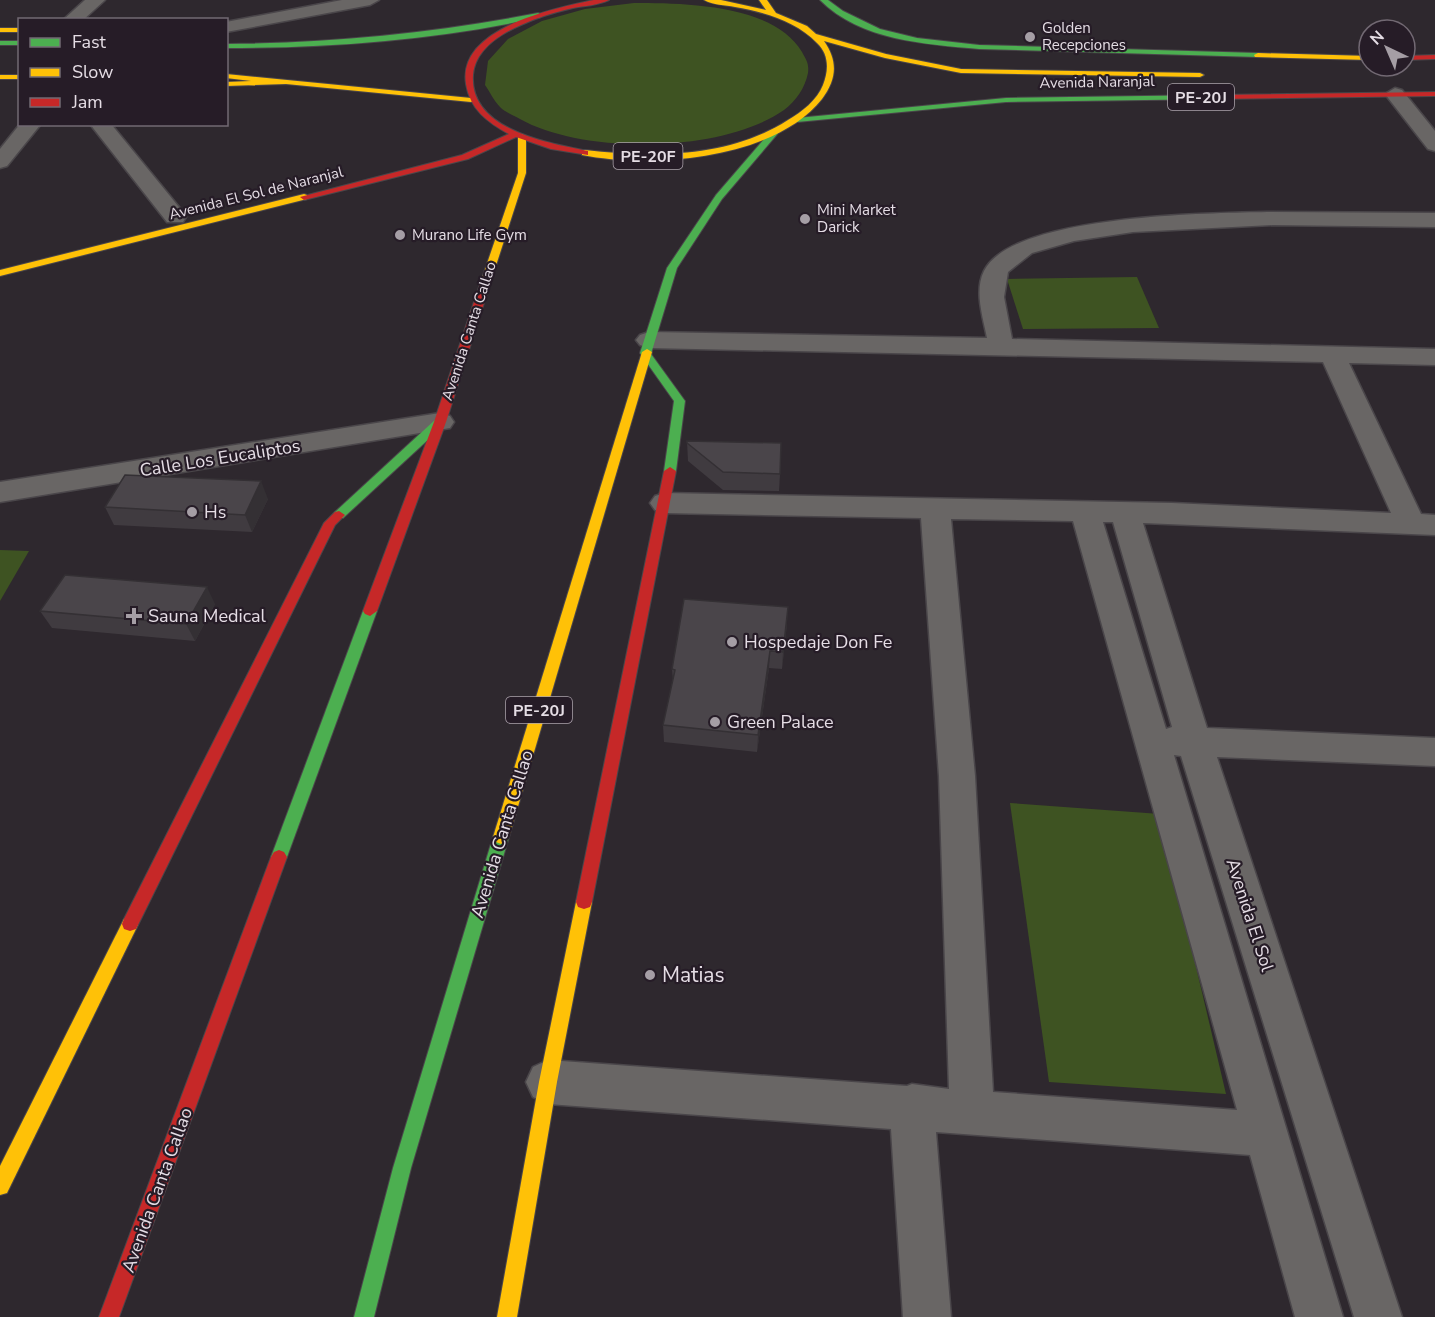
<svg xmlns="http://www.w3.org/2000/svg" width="1435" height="1317" viewBox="0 0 1435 1317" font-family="'Nunito Sans',sans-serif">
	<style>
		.green { fill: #3e5322 }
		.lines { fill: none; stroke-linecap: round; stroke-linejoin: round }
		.street-casing { stroke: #4a464a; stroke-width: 3 }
		.fast-casing { stroke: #4a464a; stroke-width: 2 }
		.slow-casing { stroke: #4a464a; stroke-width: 2 }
		.jam-casing { stroke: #4a464a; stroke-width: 2 }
		.street { fill: #696665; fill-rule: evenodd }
		.fast { fill: #4caf50; fill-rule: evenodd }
		.slow { fill: #ffc107; fill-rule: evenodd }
		.jam { fill: #c62828; fill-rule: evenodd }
		.wall { fill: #403b40 }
		.shaded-wall { fill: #343034 }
		.building { fill: #4a454a; stroke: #343034; stroke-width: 1.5 }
		.poi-dot { fill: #a59ea5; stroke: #261c27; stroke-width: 2 }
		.labels { text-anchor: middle; stroke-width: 4.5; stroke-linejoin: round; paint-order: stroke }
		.far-poi-label { font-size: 15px; fill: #e5dde5; stroke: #261c27; text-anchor: start }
		.far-street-label { font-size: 15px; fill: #e5dde5; stroke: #261c27 }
		.shield { fill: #261c27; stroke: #aca3ac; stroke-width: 1.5 }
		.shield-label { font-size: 16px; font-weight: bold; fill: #e5dde5 }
		.street-label { font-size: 18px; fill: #e5dde5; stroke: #261c27 }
		.poi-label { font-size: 18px; fill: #e5dde5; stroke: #261c27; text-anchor: start }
		.near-poi-label { font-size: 21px; fill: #e5dde5; stroke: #261c27; text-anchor: start }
	</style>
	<rect width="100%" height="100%" fill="#2e282e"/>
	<g class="green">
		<path d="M634,3C683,3 774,4 802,52C807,61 809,64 808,73C805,88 796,101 784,110C723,153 584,155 520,119C514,116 505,112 500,107C494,101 490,92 485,85L488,61L508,39L542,21L585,9Z"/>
		<path d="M1137,277L1159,328L1023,329L1007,279Z"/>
		<path d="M0,550L29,551L0,601Z"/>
		<path d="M1010,803L1160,814L1226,1094L1049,1082Z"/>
	</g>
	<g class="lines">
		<g class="street-casing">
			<g id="street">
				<path d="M85,0H105L83,20H63Z"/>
				<path d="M342,0H379L370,5L226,32V22Z"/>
				<path d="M1395,88L1402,90L1435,131V151L1428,149L1385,94Z"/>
				<path d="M20,124H41L7,166L0,168V149Z"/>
				<path d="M90,124H111L183,212L186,217L183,222H167Z"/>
				<path d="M1273,212L1435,213V227L1273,225L1133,232L1074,241L1032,253L1008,272L1004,297L1012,339L1435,349V365L1349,363L1421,514L1435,515V535L1143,523L1207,728L1435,738V766L1217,757L1402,1317H1354L1181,756L1174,755L1343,1317H1295L1250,1155L936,1132L951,1317H903L891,1129L548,1104L533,1097L526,1082L533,1067L548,1060L907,1086L912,1084L949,1089L939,776L921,518L665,513L655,510L650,503L655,496L665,493L1172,503L1391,513L1323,362L649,348L640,345L636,340L640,335L649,332L987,338C983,317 974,291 984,271C1012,214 1215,213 1273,212ZM951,519L1073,521L1237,1110L993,1092L975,776ZM1103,522H1113L1172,727L1166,729Z"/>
				<path d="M440,413L450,416L454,422L450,428L0,502V482Z"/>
			</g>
		</g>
		<g class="fast-casing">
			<g id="fast">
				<path d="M820,0H828L843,11L880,29L917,38L979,45L1258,53L1262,55L1258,57L979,49C925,44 861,41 820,0Z"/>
				<path d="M538,13L542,15L541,17C438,40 332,48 226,48V44C332,43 435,33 538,13Z"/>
				<rect x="0" y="41" width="20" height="4"/>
				<path d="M1217,95L1221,97L1220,99L1006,102L797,122L793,120L797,118L1006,98Z"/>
				<path d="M772,130L779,132L722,199L677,268L651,354L685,401L676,471L670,475L666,474L664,471L674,401L640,353L667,268L716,195Z"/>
				<path d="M440,418L446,422L444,425L343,518H335L333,515L335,512L436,419Z"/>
				<path d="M370,606L377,611L287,857L284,862L279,864L274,862L271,857L363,611Z"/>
				<path d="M501,830L506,832L509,837L411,1168L374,1317H354L393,1168L493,837L496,832Z"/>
			</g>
		</g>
		<g class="slow-casing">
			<g id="slow">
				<path d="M704,0H721L766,10L759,0H767L776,13L807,26L816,34L886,54L961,69L1200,73L1204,75L1200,77L961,73L885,58L824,41C838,61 837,79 822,99C775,159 652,169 582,155V151L585,150C653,158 729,158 788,120C802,112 817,100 823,85C829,70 829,54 817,43C796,21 764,12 735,7C725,5 713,5 704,0Z"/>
				<rect x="0" y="28" width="20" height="4"/>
				<path d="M1258,53L1369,56V60L1255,57L1254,55Z"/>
				<path d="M226,74L471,98L475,100L471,102L286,84L226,86V82L251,81L226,78Z"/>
				<rect x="0" y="75" width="20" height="4"/>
				<path d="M522,134L526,137V173L490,284L482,286L480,284L518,173V137Z"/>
				<path d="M304,194L307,195V199L0,276V270Z"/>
				<path d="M647,349L652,352L509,837L506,842L501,844L496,842L493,837L642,352Z"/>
				<path d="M584,895L590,897L592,902L557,1082L517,1317H497L539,1082L576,902L578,897Z"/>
				<path d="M130,917L136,919L138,924L136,929L7,1193L0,1195V1166L124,919Z"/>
			</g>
		</g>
		<g class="jam-casing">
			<g id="jam">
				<path d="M594,0H609C599,5 584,6 573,8C556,12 538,17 521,25C500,34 475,50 473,75C469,130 549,143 588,151V155L551,149L516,137L468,159L304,200L300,197L462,155L509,134C487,122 470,109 466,84C457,28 555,8 594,0Z"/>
				<path d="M1435,55V59L1405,60V56Z"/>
				<path d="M1435,92V96L1217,99L1213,97L1217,95Z"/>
				<path d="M485,281L490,284L446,422L377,611L370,616L365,614L363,611L434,422L480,284Z"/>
				<path d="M670,467L676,471L592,902L590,907L584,909L578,907L576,902L664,471Z"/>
				<path d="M339,511L345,515L335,525L136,929L130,931L124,929L122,924L124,919L324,523L335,512Z"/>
				<path d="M279,850L284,852L287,857L119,1317H99L271,857L274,852Z"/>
			</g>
		</g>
		<use href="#street" class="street"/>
		<use href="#fast" class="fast"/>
		<use href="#slow" class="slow"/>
		<use href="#jam" class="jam"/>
	</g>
	<g class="wall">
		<path d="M687,441L780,474L779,491L723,490L688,461Z"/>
		<path d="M268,499L252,532L114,525L105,507Z"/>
		<path d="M215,604L195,641L52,628L40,611Z"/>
		<path d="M787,624L782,669L769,668L757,752L664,742L663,725L673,681L672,669Z"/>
	</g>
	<g class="shaded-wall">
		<path d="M261,481L268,499L252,532L245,515Z"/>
		<path d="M207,587L215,604L195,641L186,624Z"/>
		<path d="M788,607L787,624L782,669L783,652Z"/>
		<path d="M770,651L769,668L757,752L758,735Z"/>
	</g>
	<g class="building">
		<path d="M687,441L781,443L780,474L723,472L687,443Z"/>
		<path d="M125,475L261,481L245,515L105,507Z"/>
		<path d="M65,575L207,587L186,624L40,611Z"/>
		<path d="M684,599L788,607L783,652L770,651L758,735L663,725L675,670L672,669Z"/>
	</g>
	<g class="poi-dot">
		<circle cx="1030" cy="37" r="6"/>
		<circle cx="805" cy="219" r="6"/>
		<circle cx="400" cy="235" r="6"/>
		<circle cx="192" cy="512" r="6"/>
		<path d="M131 607h6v6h6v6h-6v6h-6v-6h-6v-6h6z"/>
		<circle cx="732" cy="642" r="6"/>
		<circle cx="715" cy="722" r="6"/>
		<circle cx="650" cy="975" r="6"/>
	</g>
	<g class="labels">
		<g class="far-poi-label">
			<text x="1042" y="33">Golden<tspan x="1042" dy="17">Recepciones</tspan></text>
			<text x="817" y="215">Mini Market<tspan x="817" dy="17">Darick</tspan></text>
			<text x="412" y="240">Murano Life Gym</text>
		</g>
		<g class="far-street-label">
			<text transform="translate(1097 82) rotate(-1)" y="5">Avenida Naranjal</text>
			<text transform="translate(256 193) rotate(-14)" y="5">Avenida El Sol de Naranjal</text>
			<text transform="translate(469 331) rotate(-72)" y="5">Avenida Canta Callao</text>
		</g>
		<g class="shield">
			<rect x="1168" y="84" width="66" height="26" rx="4.5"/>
			<rect x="613.5" y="143" width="69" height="26" rx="4.5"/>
			<rect x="506" y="697" width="66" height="26" rx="4.5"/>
		</g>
		<g class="shield-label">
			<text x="1201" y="103">PE-20J</text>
			<text x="648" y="162">PE-20F</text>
			<text x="539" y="716">PE-20J</text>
		</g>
		<g class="street-label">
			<text transform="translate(220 458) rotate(-9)" y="6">Calle Los Eucaliptos</text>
			<text transform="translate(502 834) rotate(-73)" y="6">Avenida Canta Callao</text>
			<text transform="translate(1250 915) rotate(72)" y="6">Avenida El Sol</text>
			<text transform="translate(157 1190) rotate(-70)" y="6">Avenida Canta Callao</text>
		</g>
		<g class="poi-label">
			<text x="204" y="518">Hs</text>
			<text x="148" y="622">Sauna Medical</text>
			<text x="744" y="648">Hospedaje Don Fe</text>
			<text x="727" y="728">Green Palace</text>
		</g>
		<g class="near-poi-label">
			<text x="662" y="982">Matias</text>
		</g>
	</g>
	<rect x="18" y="18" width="210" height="108" fill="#261c27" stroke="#726973" stroke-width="1.5"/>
	<rect x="30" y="38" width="30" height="9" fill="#4caf50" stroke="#726973" stroke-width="1.5"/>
	<text x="72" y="48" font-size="18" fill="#e5dde5">Fast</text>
	<rect x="30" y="68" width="30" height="9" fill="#ffc107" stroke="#726973" stroke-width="1.5"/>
	<text x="72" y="78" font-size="18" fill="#e5dde5">Slow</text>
	<rect x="30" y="98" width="30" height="9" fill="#c62828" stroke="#726973" stroke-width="1.5"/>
	<text x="72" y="108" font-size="18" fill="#e5dde5">Jam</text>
	<g transform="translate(1387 48) rotate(316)"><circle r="28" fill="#261c27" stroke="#726973" stroke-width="1.5"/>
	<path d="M0-4.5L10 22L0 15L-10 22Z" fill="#a59ea5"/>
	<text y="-9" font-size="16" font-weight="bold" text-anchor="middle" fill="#e5dde5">N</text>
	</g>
</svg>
